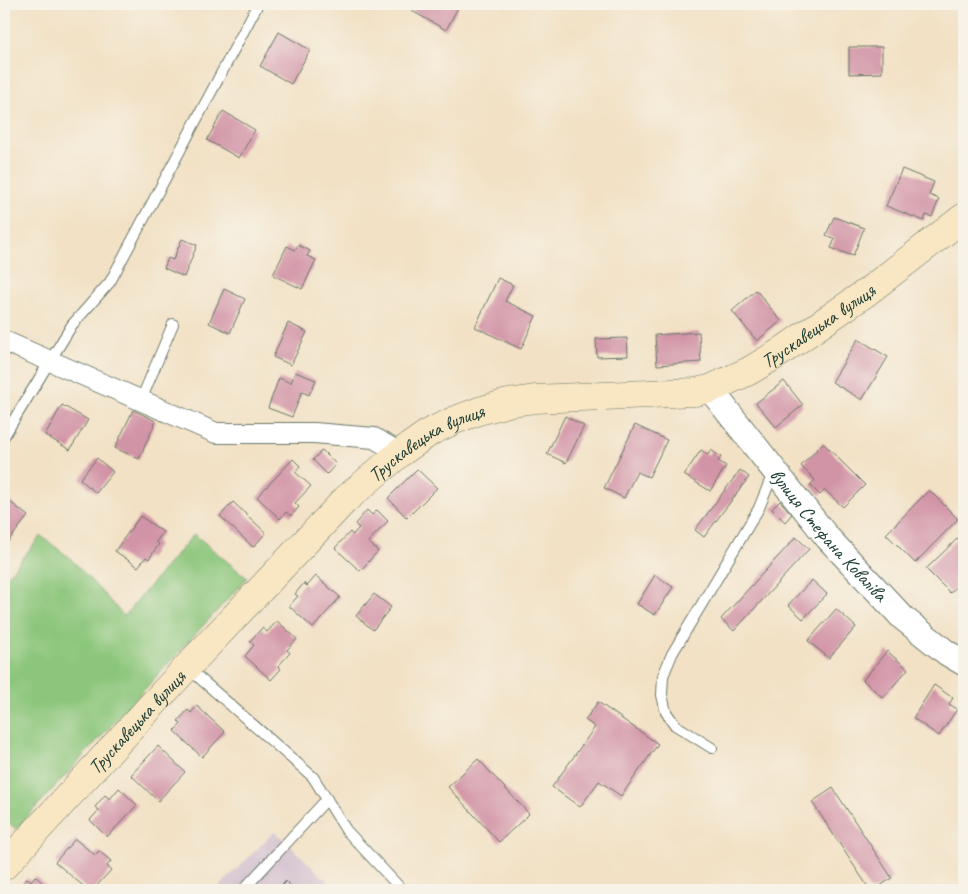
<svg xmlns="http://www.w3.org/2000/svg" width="968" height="894" viewBox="0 0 968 894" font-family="Caveat,sans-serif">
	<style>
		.industrial { fill: #d0bdcd }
		.green { fill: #8cc67b; stroke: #568258 }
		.building { fill: #d193a6 }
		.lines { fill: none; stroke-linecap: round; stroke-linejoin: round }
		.service-casing { stroke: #697667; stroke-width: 12 }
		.minor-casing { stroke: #697667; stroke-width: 22 }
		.tertiary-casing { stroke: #697667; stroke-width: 27 }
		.secondary-casing { stroke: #697667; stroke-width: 29 }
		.service { stroke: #fff; stroke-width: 10 }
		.minor { stroke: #fff; stroke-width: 20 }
		.tertiary { stroke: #fff; stroke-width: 25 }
		.secondary { stroke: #f9e7c3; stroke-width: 28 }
		.labels { text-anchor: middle; stroke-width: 4.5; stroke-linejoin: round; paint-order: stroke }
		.street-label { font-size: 20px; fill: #1f3d34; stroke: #f7f3e8 }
	</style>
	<rect width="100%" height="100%" fill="#f7f3e8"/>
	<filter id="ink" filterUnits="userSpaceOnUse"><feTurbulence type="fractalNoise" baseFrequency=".02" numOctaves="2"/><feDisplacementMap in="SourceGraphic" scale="10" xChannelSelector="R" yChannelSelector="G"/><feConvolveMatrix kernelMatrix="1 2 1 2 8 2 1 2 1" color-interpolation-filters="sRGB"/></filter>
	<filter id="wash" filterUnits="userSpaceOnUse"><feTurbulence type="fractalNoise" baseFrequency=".0096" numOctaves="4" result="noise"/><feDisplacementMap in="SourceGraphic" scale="20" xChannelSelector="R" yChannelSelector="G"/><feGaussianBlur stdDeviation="1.12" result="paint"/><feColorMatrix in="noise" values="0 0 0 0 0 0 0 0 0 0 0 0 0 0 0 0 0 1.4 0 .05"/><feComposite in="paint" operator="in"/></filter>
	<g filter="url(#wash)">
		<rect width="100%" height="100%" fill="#f2e1c5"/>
		<path class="industrial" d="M275,831L336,890H216Z"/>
		<path class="green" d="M194,534L247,578L16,829L4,818V580L41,536L70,558L124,616Z"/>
		<g id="blocks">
			<g class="building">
				<path d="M416,4H460L446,30L412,11Z"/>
				<path d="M279,32L310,50L291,84L260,66Z"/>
				<path d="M849,47H882V73L849,74Z"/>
				<path d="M223,111L255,130L239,158L207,140Z"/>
				<path d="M902,169L934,182L929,195L939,199L932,217L926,215L924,221L886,206Z"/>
				<path d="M834,217L864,228L853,256L831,248L835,239L826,235Z"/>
				<path d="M182,239L197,245L184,277L164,268L168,258L173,260Z"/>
				<path d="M298,245L310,251L307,256L316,260L302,289L273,275L287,246L295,250Z"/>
				<path d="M498,278L513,285L505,301L536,316L521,349L475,327Z"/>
				<path d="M224,289L245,299L230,333L209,323Z"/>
				<path d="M756,290L781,321L757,341L732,311Z"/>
				<path d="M288,323L307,332L291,365L273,357Z"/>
				<path d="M699,332L701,362L657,365L655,335Z"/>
				<path d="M627,338L628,356L597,357L596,339Z"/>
				<path d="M858,339L888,357L862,400L832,382Z"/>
				<path d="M295,372L316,380L309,395L302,392L292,417L268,408L279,378L291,383Z"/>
				<path d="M784,381L803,405L776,427L756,403Z"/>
				<path d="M62,405L88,420L70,450L45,435Z"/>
				<path d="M133,410L156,421L139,459L115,448Z"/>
				<path d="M565,416L584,426L566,463L547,454Z"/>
				<path d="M635,425L667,440L649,477L637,472L624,498L604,488Z"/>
				<path d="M823,443L865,485L843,507L825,490L820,495L810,485L815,480L801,466Z"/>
				<path d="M322,450L336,464L327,474L313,460Z"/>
				<path d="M701,450L708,455L711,450L721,457L718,461L726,466L710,491L684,475Z"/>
				<path d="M97,458L113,472L96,493L80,479Z"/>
				<path d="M293,459L300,466L295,472L311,486L295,503L299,507L291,516L286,512L280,519L257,497Z"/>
				<path d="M417,469L437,488L407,518L388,498Z"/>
				<path d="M740,470L749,477L704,537L695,530Z"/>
				<path d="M929,490L958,519L915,563L886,534Z"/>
				<path d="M4,497L28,516L7,543L4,540Z"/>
				<path d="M780,501L792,514L785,522L772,509Z"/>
				<path d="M233,502L266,533L253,547L220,516Z"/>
				<path d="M367,510L372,515L377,510L388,521L368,542L378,551L360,571L335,548L350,532L353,535L356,531L359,528L355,524Z"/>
				<path d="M140,516L163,532L156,542L159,544L149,559L146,557L138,567L115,551Z"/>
				<path d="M796,537L809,549L734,631L721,619Z"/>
				<path d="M958,538L964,544V580L950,593L926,569Z"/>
				<path d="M655,575L673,587L655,615L637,604Z"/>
				<path d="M316,576L340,597L313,628L289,606L298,596L295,594L304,583L307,586Z"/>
				<path d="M812,580L827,594L803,619L788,605Z"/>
				<path d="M374,594L391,607L373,630L356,616Z"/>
				<path d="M836,609L856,627L829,658L808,641Z"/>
				<path d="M277,621L297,639L287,650L290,653L278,666L281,669L271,680L245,656L254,645L250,641L262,628L267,632Z"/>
				<path d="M887,651L908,669L883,698L863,680Z"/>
				<path d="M934,685L953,698L949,704L957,709L939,736L913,718Z"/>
				<path d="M598,702L658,744L621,796L599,781L580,807L552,787L595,727L585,720Z"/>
				<path d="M197,706L225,732L202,757L174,731L181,724L178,721L188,710L191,713Z"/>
				<path d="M158,746L185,772L158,801L131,775Z"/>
				<path d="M478,759L529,814L499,842L448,787Z"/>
				<path d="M119,788L137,805L107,837L90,820L99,810L95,807L105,795L110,799Z"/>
				<path d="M833,788L892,878L874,890H870L812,802Z"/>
				<path d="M75,839L95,855L99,851L111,861L107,866L111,870L93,890H88L55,862Z"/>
				<path d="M35,876L51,890H16L27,878L31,881Z"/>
				<path d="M286,881L295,890H277Z"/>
			</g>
		</g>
	</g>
	<g filter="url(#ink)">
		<use href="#blocks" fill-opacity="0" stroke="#697667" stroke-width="1"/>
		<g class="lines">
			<g class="service-casing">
				<g id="service">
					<path d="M141,400L173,324"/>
					<path d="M4,436L72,325L110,282L256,8"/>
					<path d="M188,668L313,777L346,830L402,890"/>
					<path d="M712,748L675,725L666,712L662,695L663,676L672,654L759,508L774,471"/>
					<path d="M243,890L327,799"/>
				</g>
			</g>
			<g class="minor-casing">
				<path id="minor" d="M4,341L216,433H314L374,438L400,453"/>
			</g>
			<g class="tertiary-casing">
				<g id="tertiary">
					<path id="s1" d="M710,389L827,537L903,618L947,653L964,663"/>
				</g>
			</g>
			<g class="secondary-casing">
				<g id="secondary">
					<path id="s2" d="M4,866L187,667L346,499L400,453L430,432L455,420L479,411L508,403L535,399L695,392L710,389L749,371L779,353L867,292L964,217"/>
				</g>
			</g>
			<use href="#service" class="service"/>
			<use href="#minor" class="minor"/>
			<use href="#tertiary" class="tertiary"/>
			<use href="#secondary" class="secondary"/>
		</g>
	</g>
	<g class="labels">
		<g class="street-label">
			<text dy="7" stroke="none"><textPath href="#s2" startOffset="1021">Трускавецька вулиця</textPath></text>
			<text dy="7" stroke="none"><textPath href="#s2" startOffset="601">Трускавецька вулиця</textPath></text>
			<text dy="7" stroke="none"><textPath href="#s1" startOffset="188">вулиця Стефана Коваліва</textPath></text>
			<text dy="7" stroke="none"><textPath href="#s2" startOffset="196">Трускавецька вулиця</textPath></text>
		</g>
	</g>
	<rect width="968" height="894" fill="none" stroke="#f7f3e8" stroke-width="20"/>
</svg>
